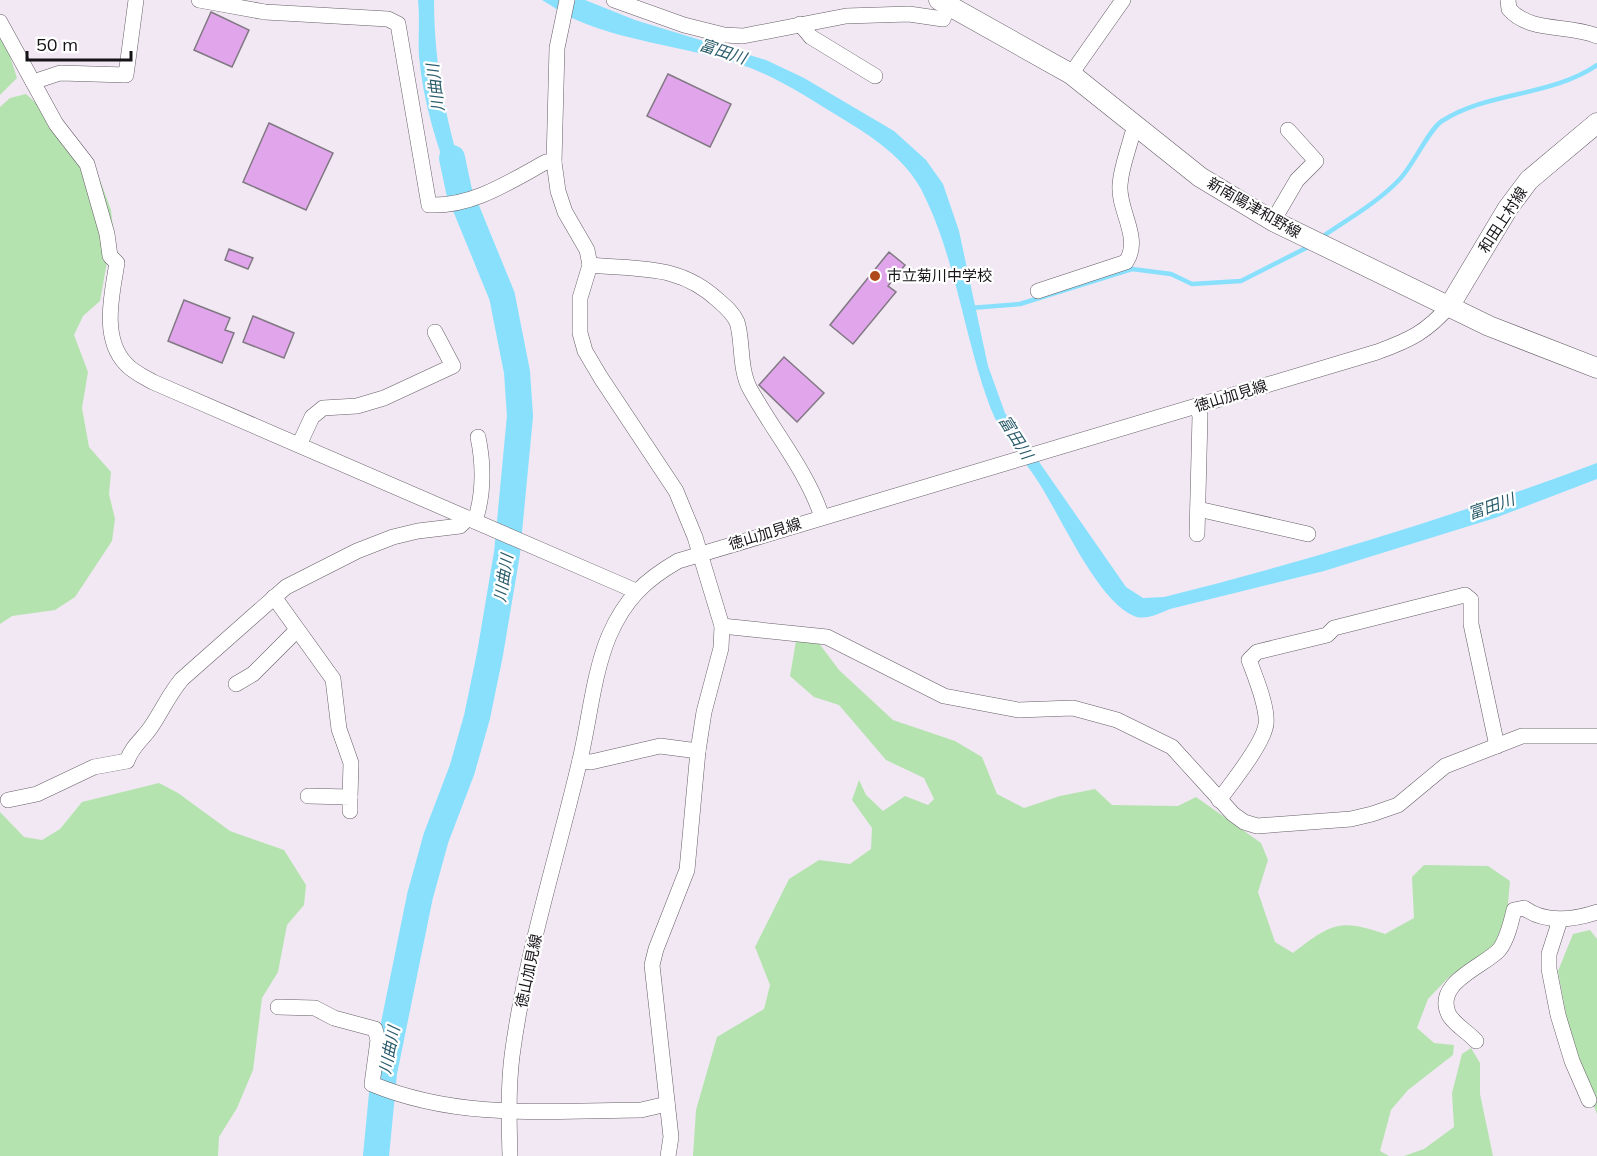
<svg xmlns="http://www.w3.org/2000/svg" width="1597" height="1156" viewBox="0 0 1597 1156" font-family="Mulish,'Noto Sans JP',sans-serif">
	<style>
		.green { fill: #b5e3af }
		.water { fill: #88e0fd }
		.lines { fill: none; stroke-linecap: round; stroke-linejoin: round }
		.stream { stroke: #88e0fd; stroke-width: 4.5 }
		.river { stroke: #88e0fd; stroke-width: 26 }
		.building { fill: #e1a5ec; stroke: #807882; stroke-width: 1.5 }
		.minor-casing { stroke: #665e67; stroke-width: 16 }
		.major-casing { stroke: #665e67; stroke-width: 21 }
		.minor { stroke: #fff; stroke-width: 15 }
		.major { stroke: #fff; stroke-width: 20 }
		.poi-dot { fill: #ae4a1a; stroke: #fff; stroke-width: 2 }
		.labels { text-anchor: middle; stroke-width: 4.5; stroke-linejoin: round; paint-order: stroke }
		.street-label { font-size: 15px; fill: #171418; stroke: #fff }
		.poi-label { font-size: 15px; fill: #171418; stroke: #fff; text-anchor: start }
		.water-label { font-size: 16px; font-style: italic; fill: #2a5c6b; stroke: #fff }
	</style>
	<rect width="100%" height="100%" fill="#f1e8f3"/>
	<g class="green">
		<path d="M0,35L6,44L17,78L0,95Z"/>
		<path d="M26,94L36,103L64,148L87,158L100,180L111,210L115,247L107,262L100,301L83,316L74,335L88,372L82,408L89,447L111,472L109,494L115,519L112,541L75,597L55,610L12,616L0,624V107L10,98Z"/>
		<path d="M796,641L818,642L839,670L893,720L955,741L982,757L997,794L1024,808L1060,796L1095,789L1112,805L1178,806L1196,797L1261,843L1268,860L1258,892L1275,942L1293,953C1331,924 1339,918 1385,934L1414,918L1412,877L1424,865L1488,866L1510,881L1507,914L1494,945L1449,977L1428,999L1417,1028L1434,1043L1454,1045L1453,1055L1408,1090L1391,1110L1380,1151L1389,1156H693L696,1110L717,1037L764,1009L770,985L755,947L789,879L819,860L850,864L871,849L872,828L852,800L859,780L866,795L883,811L905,796L928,805L934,799L924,778L886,760L839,705L814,697L790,676Z"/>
		<path d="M159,783L178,793L230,831L284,850L306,885L304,905L287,925L278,972L262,998L253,1070L237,1108L219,1137L218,1156H0V812L24,837L42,840L60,829L82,802Z"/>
		<path d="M1590,930L1597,939V1114L1573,1053L1558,971L1573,934Z"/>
		<path d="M1471,1048L1480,1063V1094L1493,1156H1404L1424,1149L1454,1127L1452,1093L1462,1054Z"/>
	</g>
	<g class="water">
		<path d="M418,0H434C434,67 447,125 467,189L454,192C438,148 423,103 419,56C418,37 420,19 418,0Z"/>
		<path d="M542,0H585L635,20L766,60L804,78L894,131L926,160L943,184L959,231L988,366L1005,413L1126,587L1143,598L1164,597C1311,560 1455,516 1597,463V479L1495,518L1324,571L1170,609C1160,613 1145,621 1134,616C1097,601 1060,514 1037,480C1019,452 1001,437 989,404C963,333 956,257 921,189C904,158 873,137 843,119C811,100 778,77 742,65C689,47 631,43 579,21C566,16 554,7 542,0Z"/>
	</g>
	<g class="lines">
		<g class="stream">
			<path d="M1322,237C1348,219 1377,203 1399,180C1413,166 1429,129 1442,121C1489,91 1550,97 1597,65"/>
			<path d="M970,308L1020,304L1132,269L1171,274L1192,284L1241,281L1310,246"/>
		</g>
		<path class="river" d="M376,1156L384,1073L420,896L436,838L462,770L477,717L490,654L507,553L520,416L517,372L502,296L459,191L452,158"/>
	</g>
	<g class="building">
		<path d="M211,12L249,30L232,67L194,50Z"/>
		<path d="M668,74L731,104L710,147L647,116Z"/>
		<path d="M269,123L333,153L306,210L243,182Z"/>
		<path d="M229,249L253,258L248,269L225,260Z"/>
		<path d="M889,252L905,265L888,286L896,292L853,344L830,325Z"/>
		<path d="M184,300L230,318L225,330L234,333L222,363L168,341Z"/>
		<path d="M253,316L294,333L284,358L243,342Z"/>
		<path d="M784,357L824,393L797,422L759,385Z"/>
	</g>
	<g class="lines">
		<g class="minor-casing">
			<g id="minor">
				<path d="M199,0L265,12L388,19L398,24L429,205C472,207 509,182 546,162H554"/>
				<path d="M567,0L557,48L554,162L558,191L565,212L587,250L590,265L580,298V333L585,351L601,378L676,491L695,537L722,626L721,648L704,712L698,751L687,870L656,949L652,965L671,1137L668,1156"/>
				<path d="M614,0L684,25L724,35L743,36L846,16L909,14L943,19L951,0"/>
				<path d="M1508,0L1509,9C1530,33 1569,24 1597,36"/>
				<path d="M0,22L56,124L87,164L107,234L110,256L117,263C112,294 101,338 126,364C133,372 144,377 153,382L636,591"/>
				<path d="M800,24L811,37L875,76"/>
				<path d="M1071,74L1123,0"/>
				<path d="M33,82L60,73L126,75L136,0"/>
				<path d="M1273,221L1297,180L1316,161L1288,130"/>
				<path d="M590,265C640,270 680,264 719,301C726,307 733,313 737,322C743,339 739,369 750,389C773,431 807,471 822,517"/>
				<path d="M1038,291L1126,262C1142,238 1118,211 1120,185C1121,168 1128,151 1132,135L1138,129"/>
				<path d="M299,445L312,417L323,408L357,406L384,398L453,366L435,332"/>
				<path d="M1198,509L1308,534"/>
				<path d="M475,521C484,493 484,466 478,437"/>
				<path d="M1197,534L1200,416L1197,406"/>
				<path d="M274,597L333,679L339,729L351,763L350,797"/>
				<path d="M722,626L827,637L944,696L1018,710L1073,708L1117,720L1172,747L1233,814L1244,822L1257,826L1351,819L1372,814L1398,805L1445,766L1522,736H1597"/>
				<path d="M236,684L253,674L296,631"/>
				<path d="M580,761L591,762L660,746L698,751"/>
				<path d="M308,796L350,797V811"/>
				<path d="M8,800L37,794L94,767L127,761C132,746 143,739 151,727C162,711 169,694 182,679L286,587L357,551L393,537L418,531L460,526L468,518"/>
				<path d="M1219,800C1231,784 1264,743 1266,724C1268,707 1255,676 1249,660L1257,652L1327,635L1334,628L1465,595L1471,600V624L1497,746"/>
				<path d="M1560,920L1549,954V969L1558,1015L1572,1061L1589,1100"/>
				<path d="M278,1007L315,1008L334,1018L375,1029L378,1040L372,1084C458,1120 550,1111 641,1110L667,1104"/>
				<path d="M1476,1041C1469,1033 1454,1024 1449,1015C1433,983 1483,967 1499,950C1507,940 1511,923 1514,910L1524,908C1546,924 1573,920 1597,912"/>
				<path d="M510,1156C509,1123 508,1089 512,1056C525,957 556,861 579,764C589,724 593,674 609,636C625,599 645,580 678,561L1377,352C1410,340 1427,332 1450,305"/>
			</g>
		</g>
		<g class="major-casing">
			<g id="major">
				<path d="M939,0L1071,74L1200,177L1273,221L1489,326L1597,368"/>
				<path d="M1450,305L1508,208L1529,180L1597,123"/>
			</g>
		</g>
		<use href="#minor" class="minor"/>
		<use href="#major" class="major"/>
	</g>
	<circle class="poi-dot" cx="875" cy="276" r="6"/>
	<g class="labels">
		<g class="street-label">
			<text transform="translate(1254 208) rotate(30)" y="5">新南陽津和野線</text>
			<text transform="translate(1503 220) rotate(-57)" y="5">和田上村線</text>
			<text transform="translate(1231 396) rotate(-17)" y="5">徳山加見線</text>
			<text transform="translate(765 534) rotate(-17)" y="5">徳山加見線</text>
			<text transform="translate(529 971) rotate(-78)" y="5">徳山加見線</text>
		</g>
		<g class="poi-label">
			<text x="887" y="281">市立菊川中学校</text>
		</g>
		<g class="water-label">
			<text transform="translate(723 51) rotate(18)" y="6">富田川</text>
			<text transform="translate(435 88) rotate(-97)" y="6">川曲川</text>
			<text transform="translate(1016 437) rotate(58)" y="6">富田川</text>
			<text transform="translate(1491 506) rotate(-19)" y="6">富田川</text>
			<text transform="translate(503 578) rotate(-81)" y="6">川曲川</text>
			<text transform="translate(389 1050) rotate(-79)" y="6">川曲川</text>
		</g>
	</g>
	<path d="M27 51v9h104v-9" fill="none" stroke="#171418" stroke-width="3"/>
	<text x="36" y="51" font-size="18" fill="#171418" stroke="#ffffff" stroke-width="4.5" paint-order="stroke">50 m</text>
</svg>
